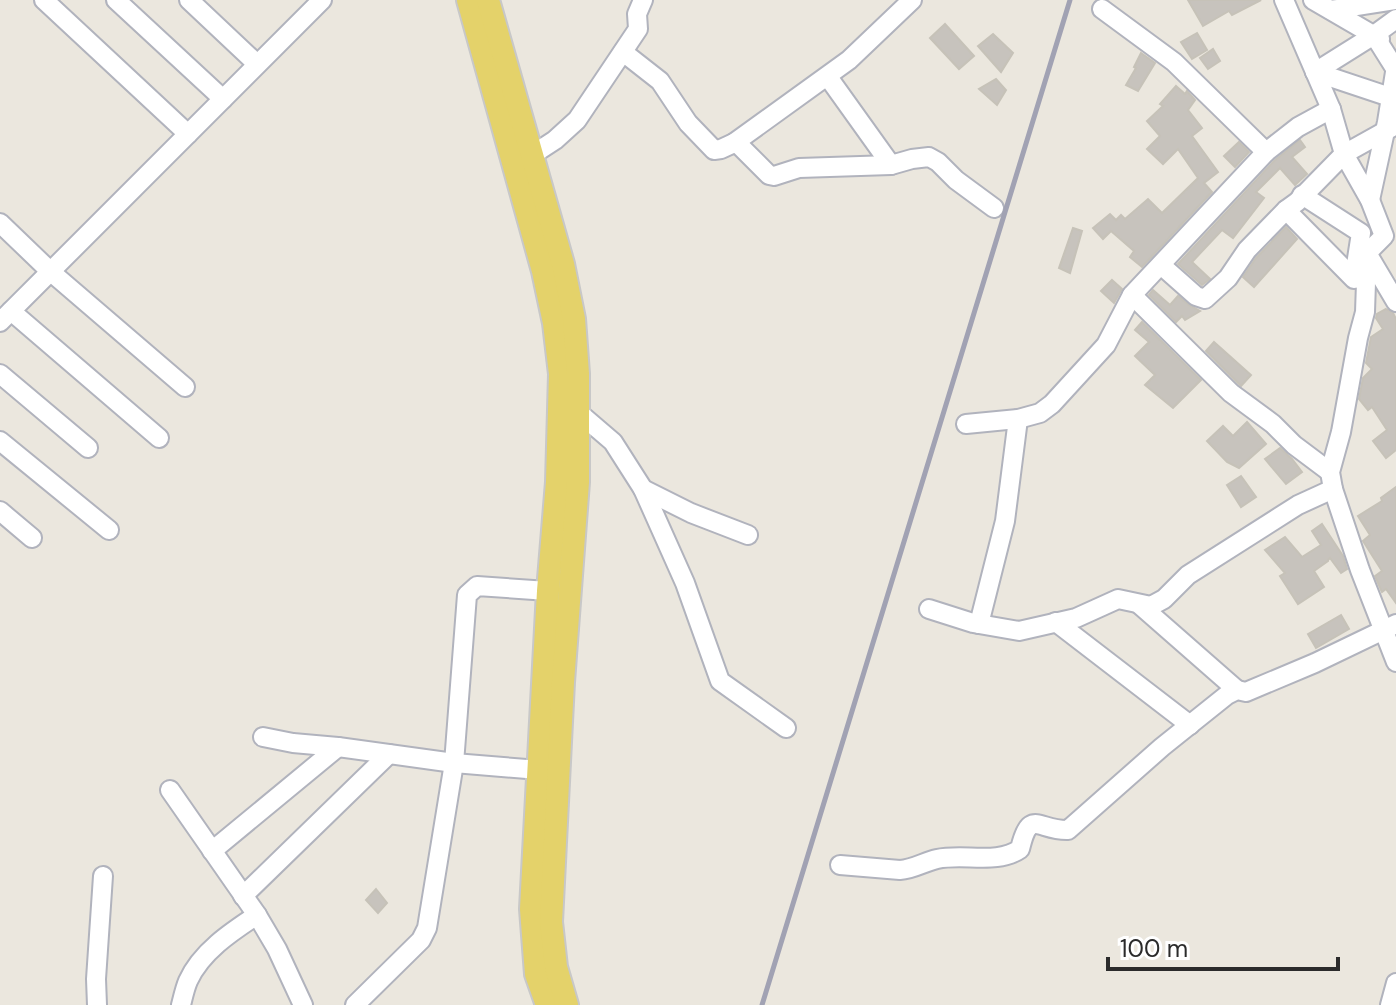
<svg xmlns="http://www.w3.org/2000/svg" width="1396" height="1005" viewBox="0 0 1396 1005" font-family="'DM Sans',sans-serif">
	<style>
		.building { fill: #c7c3bd; stroke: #c6c2b8; stroke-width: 2 }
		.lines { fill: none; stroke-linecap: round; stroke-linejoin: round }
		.minor-casing { stroke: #b1b3bd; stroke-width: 22 }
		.major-casing { stroke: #c8c8c8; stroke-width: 26 }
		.minor { stroke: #fff; stroke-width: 18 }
		.major { stroke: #e4d26a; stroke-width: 22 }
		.rail { stroke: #a1a2b3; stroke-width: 5 }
	</style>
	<rect width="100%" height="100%" fill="#ebe7de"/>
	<g class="building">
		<path d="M1188,0H1261L1232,15L1229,11L1203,26Z"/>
		<path d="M945,24L974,56L959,69L930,38Z"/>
		<path d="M1197,33L1207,50L1192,59L1181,42Z"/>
		<path d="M993,34L1013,53L1001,72L978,46Z"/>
		<path d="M1213,49L1220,61L1208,69L1200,58Z"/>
		<path d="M1141,53L1155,63L1138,91L1126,85L1136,68L1134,67Z"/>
		<path d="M996,79L1006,90L997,105L979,89Z"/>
		<path d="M1176,86L1185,94L1187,91L1195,100L1188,110L1202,128L1192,136L1218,172L1204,183L1212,192L1142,267L1130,257L1134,251L1111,231L1103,239L1093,228L1110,214L1116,220L1121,215L1125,219L1148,199L1162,213L1198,178L1178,149L1163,164L1147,149L1160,136L1147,121L1163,106L1160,104Z"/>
		<path d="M1300,140L1305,147L1292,157L1307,174L1295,185L1280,168L1256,192L1264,198L1233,238L1222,230L1192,262L1210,279L1202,285L1178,264L1274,161Z"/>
		<path d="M1239,142L1249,152L1235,167L1224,156Z"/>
		<path d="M1286,227L1297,239L1254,287L1243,277L1256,258Z"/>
		<path d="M1073,228L1082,231L1070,273L1059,268Z"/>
		<path d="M1112,280L1122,289L1114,303L1101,291Z"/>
		<path d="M1153,290L1170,305L1178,296L1189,305L1200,311L1185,320L1182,316L1176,322L1149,295Z"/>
		<path d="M1386,309L1393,313L1396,319V450L1386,458L1373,441L1387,430L1372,407L1368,410L1359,399L1363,378L1372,369L1366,363L1371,337L1383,329L1376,318L1377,314Z"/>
		<path d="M1142,322L1201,380L1173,408L1145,385L1155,375L1135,356L1149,342L1135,330Z"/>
		<path d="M1214,342L1251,375L1241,386L1206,351Z"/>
		<path d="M1247,422L1266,444L1239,468L1227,462L1207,441L1223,426L1233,436Z"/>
		<path d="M1280,448L1292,459L1302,472L1286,484L1265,459Z"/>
		<path d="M1241,476L1256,497L1241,507L1227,485Z"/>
		<path d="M1396,487V603L1386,589L1382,592L1381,590L1375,576L1382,571L1363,541L1370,535L1358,516L1382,501L1381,498Z"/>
		<path d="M1322,524L1343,556L1347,569L1341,573L1330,558L1328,560V561L1314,571L1324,587L1298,604L1280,576L1285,573L1265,550L1285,537L1302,557L1321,545L1312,531Z"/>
		<path d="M1341,615L1349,629L1316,648L1308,634Z"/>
		<path d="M376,889L387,903L378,913L366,900Z"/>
	</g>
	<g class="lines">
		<g class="minor-casing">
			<g id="minor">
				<path d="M44,0L188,134"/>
				<path d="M116,0L223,99"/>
				<path d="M189,0L257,64"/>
				<path d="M1284,0L1331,109L1344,154L1370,200L1384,236L1367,253L1365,312L1358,338L1341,432L1330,472L1333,489L1360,570L1396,662"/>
				<path d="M1313,0L1380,39"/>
				<path d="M1102,9L1174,62L1266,152"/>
				<path d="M1331,10L1396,0"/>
				<path d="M1374,35L1396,19"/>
				<path d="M623,52L660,81L688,123L714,150L721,149L734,143L739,145L769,175L774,176L799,168L891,165L912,159L929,157L938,162L956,180L994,208"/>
				<path d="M1315,72L1374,35L1396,70"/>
				<path d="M1315,72L1396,99"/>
				<path d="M828,77L891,165"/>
				<path d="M734,143L849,60L912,0"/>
				<path d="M532,155L555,140L577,120L638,29L637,14L643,0"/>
				<path d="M1302,195L1361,233L1356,265"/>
				<path d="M1370,200L1387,122L1396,66"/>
				<path d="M1286,210L1354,279"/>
				<path d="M0,223L51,272L185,387"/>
				<path d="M1367,253L1396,302"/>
				<path d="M1161,265L1196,296L1205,299L1228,278L1247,250L1286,210L1297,202L1344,154L1396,125"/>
				<path d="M1132,295L1231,393L1273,424L1294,445L1330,472"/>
				<path d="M11,311L159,438"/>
				<path d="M0,322L322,0"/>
				<path d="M0,374L88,448"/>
				<path d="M578,412L613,442L643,489L691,513L748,535"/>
				<path d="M966,424L1018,419L1040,413L1052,404L1106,345L1132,295L1266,152L1298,127L1331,109"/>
				<path d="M0,441L109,530"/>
				<path d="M643,489L685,583L720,681L786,728"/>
				<path d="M0,511L32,538"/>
				<path d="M1140,605L1237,690"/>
				<path d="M929,609L973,623L1019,631L1076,618L1118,599L1151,606L1164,599L1188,575L1298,505L1333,489"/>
				<path d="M1056,622L1190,725"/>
				<path d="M979,624L1005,521L1018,419"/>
				<path d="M263,737L293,743L338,747L454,763L539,770"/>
				<path d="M170,790L257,915L277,949L303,1005"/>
				<path d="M212,851L338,747"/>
				<path d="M840,865L900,870C914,869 924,862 937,859C964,853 997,865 1020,849C1030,807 1038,831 1068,830L1162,747L1227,695L1237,690L1246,692L1315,663L1396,624"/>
				<path d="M243,896L389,754"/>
				<path d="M97,1005L96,979L103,876"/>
				<path d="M181,1005C183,997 185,988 188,981C201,952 231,932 257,915"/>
				<path d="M355,1005L421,940L427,928L454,763L467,595L477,586L548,591"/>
				<path d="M1390,1005L1396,983"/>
			</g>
		</g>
		<g class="major-casing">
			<g id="major">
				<path d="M468,0L543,271L554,323L560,374L557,482L548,591L531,909L536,974L547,1005"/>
				<path d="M488,0L563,264L574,319L578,374V482L563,682L551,922L556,967L567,1005"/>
			</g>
		</g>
		<use href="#minor" class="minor"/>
		<use href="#major" class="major"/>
		<path class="rail" d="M762,1005L1070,0"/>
	</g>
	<path d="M1108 957v12h230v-12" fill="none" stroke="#2b2b2b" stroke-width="4"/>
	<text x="1120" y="957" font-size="24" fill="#2b2b2b" stroke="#ffffff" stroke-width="6" paint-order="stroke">100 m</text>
</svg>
